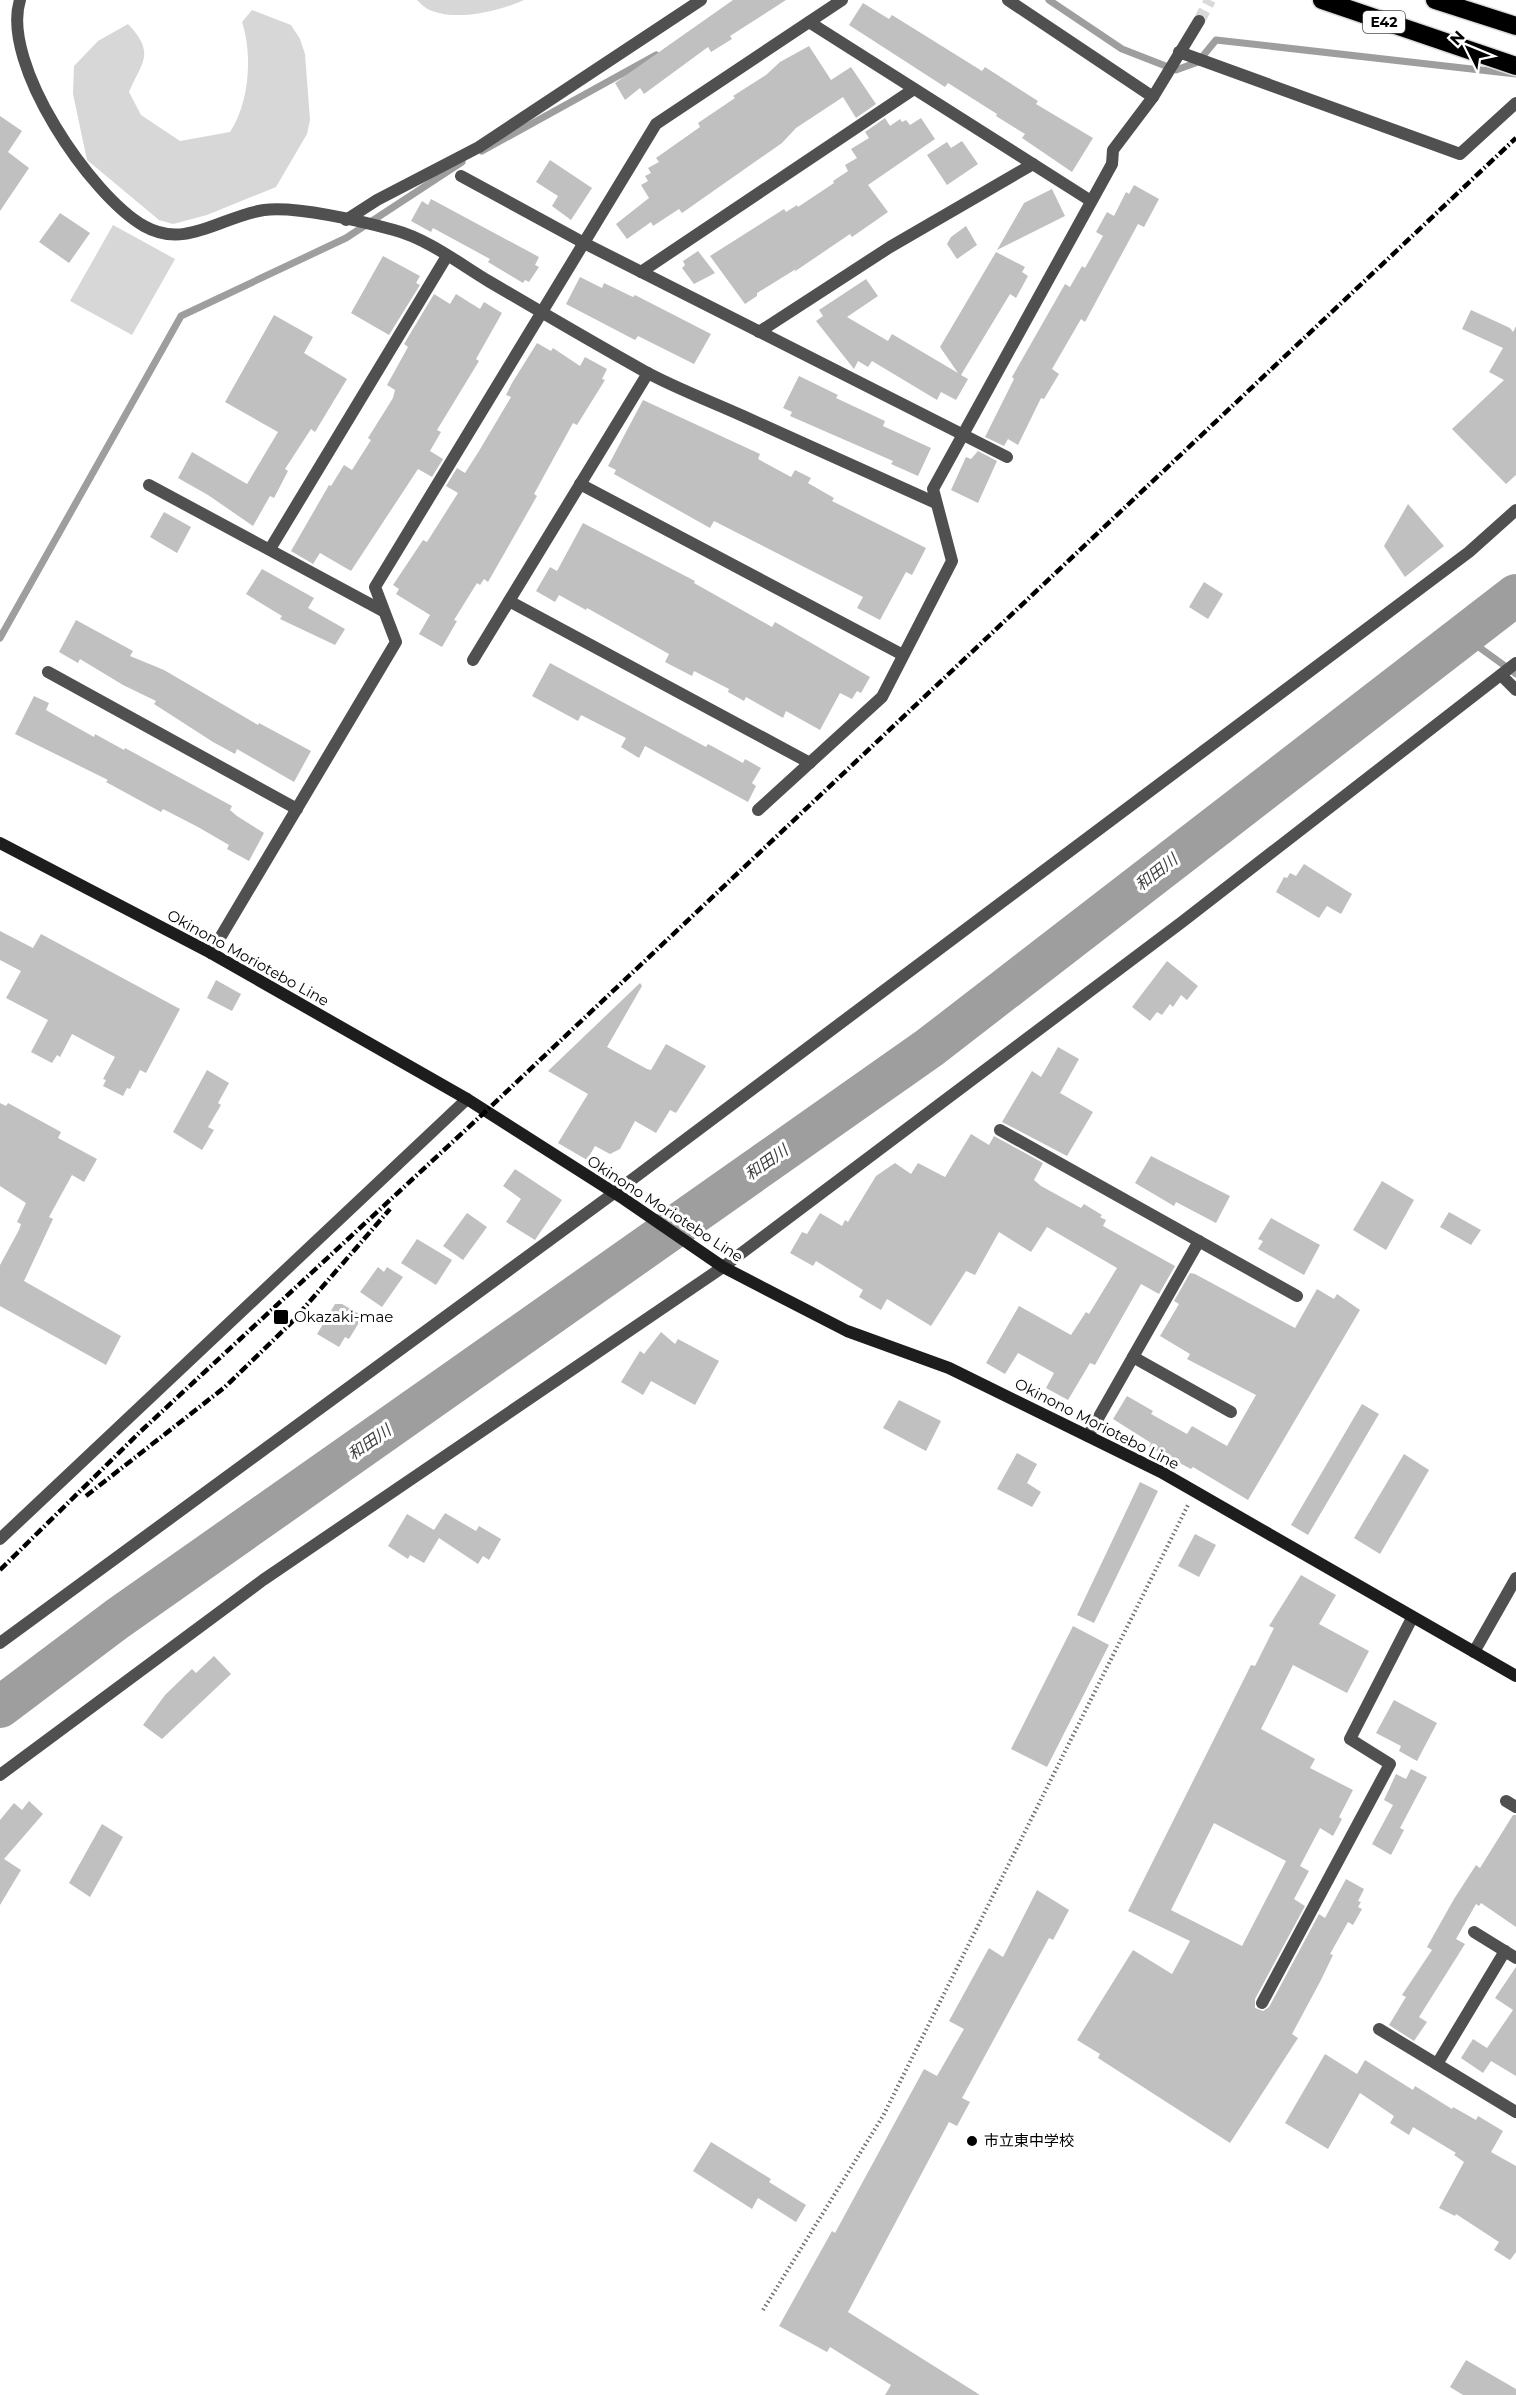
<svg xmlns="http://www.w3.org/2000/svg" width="1516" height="2395" viewBox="0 0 1516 2395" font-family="Montserrat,'Noto Sans JP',sans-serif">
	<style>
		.green { fill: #d7d7d7 }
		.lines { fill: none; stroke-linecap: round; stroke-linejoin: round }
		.stream { stroke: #9e9e9e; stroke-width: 7 }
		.river { stroke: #9e9e9e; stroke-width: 42 }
		.building { fill: #c0c0c0; fill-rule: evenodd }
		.minor-tunnel { stroke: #d9d9d9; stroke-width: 12; stroke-dasharray: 12 6; stroke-linecap: butt }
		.motorway-casing { stroke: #dbdbdb; stroke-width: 21 }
		.path { stroke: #727272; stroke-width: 4; stroke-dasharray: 1.5 3; stroke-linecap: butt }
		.minor { stroke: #505050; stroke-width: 12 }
		.secondary { stroke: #1d1d1d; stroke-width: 12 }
		.motorway { stroke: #000; stroke-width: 18 }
		.rail { stroke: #000; stroke-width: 4.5; stroke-dasharray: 9 3 1.5 3; stroke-linecap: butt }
		.poi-dot { fill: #000; stroke: #fff; stroke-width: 2 }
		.labels { text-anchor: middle; stroke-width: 6; stroke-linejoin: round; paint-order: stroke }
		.shield { fill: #fff; stroke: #4c4c4c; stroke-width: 1.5 }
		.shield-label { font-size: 14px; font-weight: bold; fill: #000 }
		.street-label { font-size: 15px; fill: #000; stroke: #fff }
		.poi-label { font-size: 15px; fill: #000; stroke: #fff; text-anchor: start }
		.water-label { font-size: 16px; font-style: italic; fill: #3f3f3f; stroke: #fff }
	</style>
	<rect width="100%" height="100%" fill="#fff"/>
	<g class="green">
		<path d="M417,0H524C499,11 459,21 432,11C426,9 421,4 417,0Z"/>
		<path d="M252,10L291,25L300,39L305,54L310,120L307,134L276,187L207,215L173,224L159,220L87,160L73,94L74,66L98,41L128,24C156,54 142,61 129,92L141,115L180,141L230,132C249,104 253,55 242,22Z"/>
		<path d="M113,225L175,259L132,335L70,301Z"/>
	</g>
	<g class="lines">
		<g class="stream">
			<path d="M1049,0L1122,49L1176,70L1198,62L1216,40L1516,74"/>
			<path d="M482,151L656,55"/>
			<path d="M1465,637L1516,674"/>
			<path d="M0,638L181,316L346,238L462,162"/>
		</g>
		<path class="river" d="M0,1707L117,1619L929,1048L1516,595"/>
	</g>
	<g class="building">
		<path d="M733,0H786L730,36L732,39L711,52L708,47L644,94L640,88L625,100L615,83Z"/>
		<path d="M863,3L889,19L892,15L982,71L985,67L1038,101L1036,104L1093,138L1072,172L1022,138L1025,134L996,116L997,114L948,83L945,87L849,25Z"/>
		<path d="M809,46L831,80L851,67L876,104L856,118L843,97L796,128L782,143L682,213L679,209L653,226L651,222L627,239L616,224L649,198L641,185L648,181L645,176L651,173L648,168L659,162L656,158L700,127L698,123L735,98L733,96L766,75L780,62Z"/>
		<path d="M0,116L22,131L8,152L29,168L0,211Z"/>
		<path d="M885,118L890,126L900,119L902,122L906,120L910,125L921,118L935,139L868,185L888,212L852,237L850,234L794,272L796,269L757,293V296L745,304L710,256L784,209L786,212L797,205L798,207L834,183L833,181L848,171L845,165L857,158L851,149L869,138L865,132Z"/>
		<path d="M962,141L978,164L947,185L927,155L947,142L951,148Z"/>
		<path d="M550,160L592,188L571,220L552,206L558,196L536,182Z"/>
		<path d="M1134,185L1159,199L1144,227L1138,224L1085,322L1081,319L1052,369L1059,374L1044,399L1041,398L1018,445L1008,439L1004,446L985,437L1014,379L1012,377L1065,284L1070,287L1082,266L1085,268L1103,236L1096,232L1107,212L1114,216L1126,192L1129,194Z"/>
		<path d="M1052,189L1065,216L997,250L1024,203Z"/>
		<path d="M431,199L539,257L535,265L539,267L529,282L525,280L523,283L488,262L490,259L433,228L431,232L411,221L422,201L428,205Z"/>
		<path d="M60,213L90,233L69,263L39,242Z"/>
		<path d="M966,226L977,245L957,259L947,244L951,237Z"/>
		<path d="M698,251L715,273L694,284L682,268L685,265L683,261Z"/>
		<path d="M996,252L1025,267L1022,272L1028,276L1016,298L1010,294L961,375L968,379L956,400L941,392L937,400L872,361L868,367L858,361L854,369L816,321L823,316L819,310L866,279L878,296L847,317L888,341L892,334L958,373L940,347Z"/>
		<path d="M383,256L420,276L416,283L420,285L389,335L351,313Z"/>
		<path d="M580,277L602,288L604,283L633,297L635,295L711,334L694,364L638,336L635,340L566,304Z"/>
		<path d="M434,294L450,304L456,294L480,309L484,302L502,313L476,359L479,361L437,430L441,432L430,451L443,459L432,477L418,469L351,571L320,553L313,564L291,551L329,485L331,486L344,465L352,470L371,440L368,438L393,398L395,390L387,385L408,347L404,344Z"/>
		<path d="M1471,310L1510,328L1513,332L1516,326V475L1506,484L1452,429L1504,380L1489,372L1503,348L1462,329Z"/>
		<path d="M274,315L313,337L304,353L347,379L315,432L311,429L285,469L288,471L274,498L270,496L253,526L208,495L178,478L192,452L247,484L278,432L225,402Z"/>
		<path d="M537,343L551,351L553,348L580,366L585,357L607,369L602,379L605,380L577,425L573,423L534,494L537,496L488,582L484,579L480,585L477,583L454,620L457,621L442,647L419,634L430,615L396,594L399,589L393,585L423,540L427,542L458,493L446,486L457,468L465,473L479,451L511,397L506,395L512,383Z"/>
		<path d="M799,376L838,395L836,398L885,421L883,426L931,448L918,476L891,464L893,461L790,416L792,412L783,408Z"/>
		<path d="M643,400L760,454L758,459L791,477L795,470L811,478L808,483L834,498L832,501L926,548L912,575L906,572L880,620L857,608L863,597L714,521L710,528L614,474L616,470L608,466Z"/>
		<path d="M978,451L997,461L978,503L951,490L966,457L971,459Z"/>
		<path d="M1408,504L1444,546L1405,577L1384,546Z"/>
		<path d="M164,512L191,527L177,553L150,537Z"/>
		<path d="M583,523L695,581L694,583L772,627L775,622L870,677L861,693L857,691L852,699L840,693L820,730L786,711L783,718L746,697L744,701L728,692L729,689L694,671L692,676L665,662L669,654L587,608L586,610L559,595L555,602L536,591L550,567L557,571Z"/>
		<path d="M262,569L314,598L308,608L345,629L335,645L280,619L282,616L246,594Z"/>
		<path d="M1204,582L1223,594L1208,619L1189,607Z"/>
		<path d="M76,620L133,651L130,656L164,670L258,725L259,723L311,751L294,782L237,749L235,754L213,742L154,704L156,701L123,685L80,659L78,663L59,652Z"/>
		<path d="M550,663L706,747L708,744L743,763L745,759L761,768L752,783L756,786L748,802L645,746L639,758L621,747L626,738L581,715L578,721L532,696Z"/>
		<path d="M34,696L49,703L46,710L60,718L94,737L95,734L124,750L125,748L232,806L230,810L237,816L264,833L249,861L227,849L229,845L198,827L163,809L161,812L106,782L108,780L15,734Z"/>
		<path d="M1304,864L1352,894L1341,914L1327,906L1319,918L1276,892L1284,877L1287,878L1290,873L1296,876Z"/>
		<path d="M0,931L33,948L41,934L180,1009L146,1073L140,1070L130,1089L127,1088L123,1096L103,1086L106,1080L103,1079L115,1057L72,1034L60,1057L57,1055L52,1063L31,1052L48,1020L6,998L21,971L0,960Z"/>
		<path d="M1167,961L1198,986L1187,1000L1181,995L1173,1007L1170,1004L1162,1015L1157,1012L1150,1021L1132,1007Z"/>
		<path d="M216,980L241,994L232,1011L207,998Z"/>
		<path d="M640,983L642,986L607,1047L647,1069L651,1070L666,1044L706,1066L676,1113L670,1110L656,1133L635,1121L620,1149L610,1154L595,1146L587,1160L558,1143L588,1094L548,1071Z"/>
		<path d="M1058,1047L1079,1059L1060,1093L1093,1112L1067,1156L1002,1122L1032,1071L1041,1077Z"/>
		<path d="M207,1070L229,1083L218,1103L221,1105L208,1127L214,1130L202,1150L173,1132Z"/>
		<path d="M0,1103L6,1106L8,1103L61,1132L58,1138L97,1159L84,1182L72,1175L49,1217L53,1219L24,1281L121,1336L106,1365L0,1306V1265L19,1230L21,1224L17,1222L26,1203L0,1186Z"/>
		<path d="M971,1134L989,1145L994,1136L1043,1163L1034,1180L1041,1186L1081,1208L1084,1204L1102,1215L1100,1217L1106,1220L1103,1226L1175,1266L1159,1294L1141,1284L1095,1365L1090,1363L1068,1400L1046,1388L1054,1373L1018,1353L1005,1374L986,1363L1019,1306L1071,1335L1086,1312L1089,1314L1117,1268L1047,1227L1031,1252L999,1232L975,1275L966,1271L931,1326L887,1299L881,1310L859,1297L863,1290L816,1261L813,1266L790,1253L802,1232L807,1234L820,1213L842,1226L845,1220L848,1222L876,1176L895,1163L911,1174L918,1163L945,1177Z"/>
		<path d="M1151,1156L1230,1196L1216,1223L1176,1202L1174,1206L1135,1183Z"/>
		<path d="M515,1169L562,1200L535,1240L506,1222L521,1199L503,1186Z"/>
		<path d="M1382,1181L1414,1200L1386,1250L1353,1230Z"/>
		<path d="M1449,1212L1481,1230L1471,1245L1440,1227Z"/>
		<path d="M467,1213L487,1227L463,1260L443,1246Z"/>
		<path d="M1271,1218L1320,1245L1304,1275L1258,1249L1263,1241L1258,1239Z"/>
		<path d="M417,1239L452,1260L436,1285L401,1263Z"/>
		<path d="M378,1267L384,1272L387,1267L403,1277L382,1307L360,1292Z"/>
		<path d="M1190,1273L1195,1274L1295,1328L1317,1289L1334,1299L1337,1294L1360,1310L1248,1500L1193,1467L1191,1469L1149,1447L1151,1443L1113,1419L1127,1396L1153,1411L1151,1414L1187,1434L1192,1426L1227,1446L1256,1395L1187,1359L1190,1354L1160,1336L1179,1304L1174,1301Z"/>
		<path d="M335,1304H342L363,1316L349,1339L345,1337L339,1347L317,1334Z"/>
		<path d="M661,1332L675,1344L678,1339L719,1361L695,1405L651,1381L643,1395L621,1382L640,1351L644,1354Z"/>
		<path d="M899,1400L941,1421L926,1451L883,1428Z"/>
		<path d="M1362,1404L1379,1414L1308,1535L1291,1525Z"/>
		<path d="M1017,1453L1037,1464L1027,1483L1041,1492L1032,1507L997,1489Z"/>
		<path d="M1404,1454L1429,1470L1380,1554L1354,1538Z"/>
		<path d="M1140,1482L1158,1491L1094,1623L1077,1615Z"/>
		<path d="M445,1513L476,1531L479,1526L501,1539L489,1560L483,1556L478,1564L439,1538L424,1563L410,1555L408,1559L388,1546L407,1514L434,1530Z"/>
		<path d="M1195,1534L1216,1545L1199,1577L1178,1566Z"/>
		<path d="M1301,1575L1336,1595L1319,1624L1369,1651L1347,1693L1293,1665L1261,1729L1315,1759L1310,1768L1353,1790L1339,1817L1342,1819L1333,1836L1320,1828L1300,1866L1309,1871L1294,1899L1305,1906L1255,1999V2008L1263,2011L1269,2007L1319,1914L1325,1918L1346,1879L1364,1889L1358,1901L1361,1902L1358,1907L1362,1909L1353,1925L1348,1922L1330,1954L1333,1955L1321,1980L1292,2034L1298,2038L1230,2143L1098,2058L1100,2054L1077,2040L1133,1950L1172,1974L1190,1941L1128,1911L1251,1665L1255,1666L1274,1628L1269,1626ZM1214,1823L1286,1861L1242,1946L1171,1910Z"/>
		<path d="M1073,1626L1109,1645L1047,1767L1011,1749Z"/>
		<path d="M214,1656L231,1674L162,1739L143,1725L165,1695L192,1669L196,1673Z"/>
		<path d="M1394,1700L1437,1723L1417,1761L1399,1751L1401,1746L1376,1733Z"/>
		<path d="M1411,1769L1427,1777L1400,1828L1404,1830L1391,1855L1372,1844L1393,1805L1384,1800L1396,1774L1406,1779Z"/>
		<path d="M29,1801L43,1814L4,1859L21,1870L0,1905V1820L14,1803L22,1810Z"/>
		<path d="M1513,1815H1516V1927L1481,1903L1479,1906L1476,1904L1456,1939L1465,1944L1419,2017L1427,2022L1414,2041L1389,2025L1406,1997L1402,1995L1432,1950L1427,1947L1454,1899L1476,1865L1480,1868Z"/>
		<path d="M102,1824L123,1837L90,1897L69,1883Z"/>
		<path d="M1037,1890L1069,1910L1053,1940L1049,1938L962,2098L970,2102L957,2126L949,2122L848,2312L980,2395H885L891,2385L830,2347L827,2352L779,2326L832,2231L835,2233L924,2069L937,2076L964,2029L949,2021L989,1948L1003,1957Z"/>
		<path d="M1516,1967V2076L1491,2061L1483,2073L1461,2058L1473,2039L1487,2048L1513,2010L1495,1998Z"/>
		<path d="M1325,2054L1357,2074L1365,2060L1413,2090L1415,2086L1452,2109L1453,2107L1476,2120L1478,2116L1503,2131L1491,2152L1516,2166V2252L1510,2260L1494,2250L1499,2242L1456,2214L1455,2216L1439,2208L1464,2162L1454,2155L1456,2153L1413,2127L1409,2135L1390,2123L1394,2116L1360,2093L1328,2149L1285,2123Z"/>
		<path d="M711,2142L771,2179L769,2182L806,2205L796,2222L758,2198L752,2209L693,2171Z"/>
		<path d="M1466,2360L1516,2389V2395H1463L1450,2387Z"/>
	</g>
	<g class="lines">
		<path class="minor-tunnel" d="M1199,21L1210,0"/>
		<g class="motorway-casing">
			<g id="motorway">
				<path d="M1322,0L1516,66"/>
				<path d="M1435,0L1516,26"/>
			</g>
		</g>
		<path class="path" d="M763,2310L883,2116L1188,1505"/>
		<g class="minor">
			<path d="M20,0C0,63 91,196 144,226C186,250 222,216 264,210C297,206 361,221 394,230C428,239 460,264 490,282C541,312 592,342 644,371C675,388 710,401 743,416C808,445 872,474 936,503"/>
			<path d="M1008,0L1153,97"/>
			<path d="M809,22L1091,201"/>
			<path d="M1179,52L1460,154L1516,103"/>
			<path d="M461,176L584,243L1007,457"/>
			<path d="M346,220L377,200L479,147L701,0"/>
			<path d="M641,272L914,89"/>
			<path d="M759,332L890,247L1033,164"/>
			<path d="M580,484L903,655"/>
			<path d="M149,485L383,611"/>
			<path d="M270,549L447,256"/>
			<path d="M509,601L810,763"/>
			<path d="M473,660L648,373"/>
			<path d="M48,672L297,809"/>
			<path d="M1501,675L1516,690"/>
			<path d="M758,810L882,697L952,561L933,489L1112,164L1113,150L1153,97L1199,21"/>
			<path d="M211,953L396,642L375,587L656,124L842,0"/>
			<path d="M1000,1130L1297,1296"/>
			<path d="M1133,1357L1231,1412"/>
			<path d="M1088,1436L1199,1241"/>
			<path d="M0,1539L467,1099"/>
			<path d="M0,1643L614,1193L1469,552L1516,510"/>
			<path d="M1474,1652L1516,1578"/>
			<path d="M0,1775L263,1580L723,1267L1182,922L1516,663"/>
			<path d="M1506,1801L1516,1807"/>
			<path d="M1474,1932L1516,1958"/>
			<path d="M1262,2003L1390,1764L1350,1739L1412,1618"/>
			<path d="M1379,2029L1516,2112"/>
			<path d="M1437,2064L1505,1951"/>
		</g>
		<path class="secondary" d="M0,843L211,953L467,1099L624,1199L723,1267L847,1331L949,1368L1161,1472L1516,1676"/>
		<use href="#motorway" class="motorway"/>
		<g class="rail">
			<path d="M86,1496L225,1387L291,1323L390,1209"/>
			<path d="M0,1570L141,1431L486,1111L1516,138"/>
		</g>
	</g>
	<g class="poi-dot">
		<rect x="273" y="1309" width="16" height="16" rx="3"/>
		<circle cx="972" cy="2141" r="6"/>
	</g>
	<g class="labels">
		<rect class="shield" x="1363" y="11" width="42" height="22" rx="4.5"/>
		<g class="shield-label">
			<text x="1384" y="27">E42</text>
		</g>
		<g class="street-label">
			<text transform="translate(248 958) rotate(29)" y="5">Okinono Moriotebo Line</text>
			<text transform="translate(665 1209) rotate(33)" y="5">Okinono Moriotebo Line</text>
			<text transform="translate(1097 1424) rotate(27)" y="5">Okinono Moriotebo Line</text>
		</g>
		<g class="poi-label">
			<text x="294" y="1322">Okazaki-mae</text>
			<text x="984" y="2146">市立東中学校</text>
		</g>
		<g class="water-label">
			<text transform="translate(1156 872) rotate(-38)" y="6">和田川</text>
			<text transform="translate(766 1162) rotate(-35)" y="6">和田川</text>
			<text transform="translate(369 1442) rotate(-35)" y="6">和田川</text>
		</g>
	</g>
	<g transform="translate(1468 48) rotate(313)" stroke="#ffffff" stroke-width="4.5" paint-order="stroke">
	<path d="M0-4.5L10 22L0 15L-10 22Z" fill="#000000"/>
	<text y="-9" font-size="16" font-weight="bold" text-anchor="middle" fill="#000000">N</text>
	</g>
</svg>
